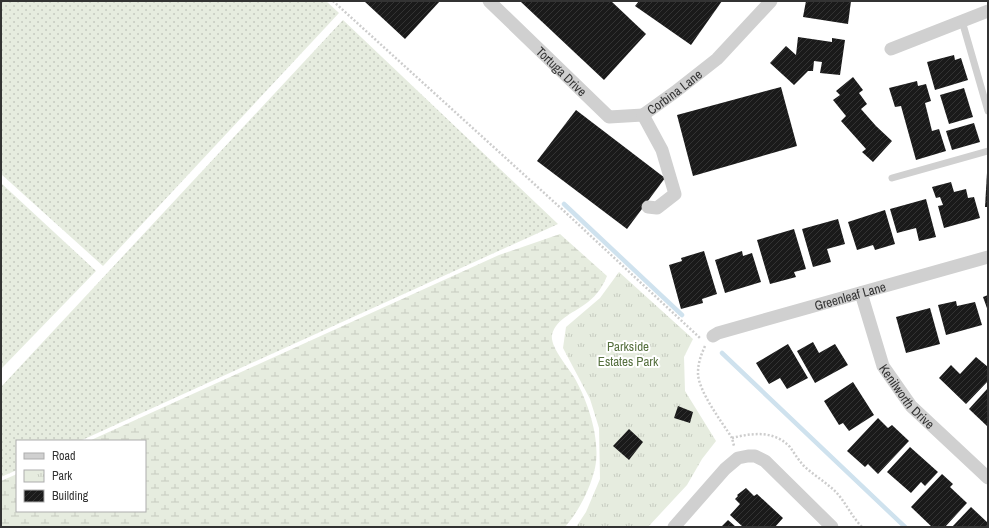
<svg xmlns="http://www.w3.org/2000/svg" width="989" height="528" viewBox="0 0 989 528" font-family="'Archivo Narrow',sans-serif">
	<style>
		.grass { fill: url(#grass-dots) }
		.wetland { fill: url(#wetland-marsh) }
		.park { fill: url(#park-tufts) }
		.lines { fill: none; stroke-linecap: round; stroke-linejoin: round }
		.stream { stroke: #cfe2ee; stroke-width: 4.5 }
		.building { fill: url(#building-hatch) }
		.path { stroke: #cdcdcd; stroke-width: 2.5; stroke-dasharray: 2 2; stroke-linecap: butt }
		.service { stroke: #d0d0d0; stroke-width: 7 }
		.minor { stroke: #d0d0d0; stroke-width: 13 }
		.labels { text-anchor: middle; stroke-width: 4; stroke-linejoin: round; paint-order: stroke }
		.street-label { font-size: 13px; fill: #333; stroke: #fff }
		.park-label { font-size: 13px; fill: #56703f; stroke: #fff }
	</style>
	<defs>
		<pattern id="grass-dots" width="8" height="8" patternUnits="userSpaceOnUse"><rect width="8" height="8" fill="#e6ecdf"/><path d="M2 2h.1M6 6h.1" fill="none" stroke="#c6cbc0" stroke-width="1.8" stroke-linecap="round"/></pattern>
		<pattern id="wetland-marsh" width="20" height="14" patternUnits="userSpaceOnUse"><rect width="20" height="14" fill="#e6ecdf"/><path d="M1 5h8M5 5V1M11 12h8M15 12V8" fill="none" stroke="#c6cbc0"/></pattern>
		<pattern id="park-tufts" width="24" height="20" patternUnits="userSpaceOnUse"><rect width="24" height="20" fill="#e6ecdf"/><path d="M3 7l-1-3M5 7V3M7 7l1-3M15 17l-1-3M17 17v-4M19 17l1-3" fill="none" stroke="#c6cbc0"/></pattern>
		<pattern id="building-hatch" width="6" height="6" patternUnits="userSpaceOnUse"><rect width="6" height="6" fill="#1a1a1a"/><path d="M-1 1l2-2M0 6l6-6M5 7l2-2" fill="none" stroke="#333"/></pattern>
	</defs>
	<rect width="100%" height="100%" fill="#fff"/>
	<g class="grass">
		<path d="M1,1H326L339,13L103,266L1,174Z"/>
		<path d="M343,20L558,224L80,441H17V470L1,477V387Z"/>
		<path d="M1,183L96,271L1,369Z"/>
	</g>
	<path class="wetland" d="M560,234L607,276C603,286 597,295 588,302C576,312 556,318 552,335C550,347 568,367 574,377C588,401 601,440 595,468C590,489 579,511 565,527H1V481L17,474V511H145V441H89L499,255Z"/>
	<path class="park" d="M619,272L693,339L684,357L685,391L716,441L702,459L687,485L648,527H576L586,512L600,479L599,428L590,399L563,348L566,327L600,298Z"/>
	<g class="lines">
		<g class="stream">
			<path d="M564,204L682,315"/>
			<path d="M722,353L905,527"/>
		</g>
	</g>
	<g class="building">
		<path d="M364,1H440L405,39Z"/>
		<path d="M522,1H611L646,34L604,80L521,2Z"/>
		<path d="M639,1H722L691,45L635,6Z"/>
		<path d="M806,1H851L848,24L803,17Z"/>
		<path d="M798,37L832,42V38L845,40L840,75L820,73L822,62L814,61L813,71H808L794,85L770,63L786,46L796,55Z"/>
		<path d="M954,55L955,60L961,58L968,80L935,90L927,62Z"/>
		<path d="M853,77L863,90L859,93L867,104L861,109L876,126L892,141L873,162L862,152L866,149L841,121L846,116L833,100L840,95L836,91Z"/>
		<path d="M917,81L918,86L926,84L931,101L925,103L932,131L939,129L946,151L916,160L901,106L895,107L889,88Z"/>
		<path d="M781,87L797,146L693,176L677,115Z"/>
		<path d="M964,88L973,117L949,124L940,95Z"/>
		<path d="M576,110L665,178L627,229L537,161Z"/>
		<path d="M974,123L980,142L952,150L946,131Z"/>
		<path d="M987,173H988V207H985Z"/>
		<path d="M951,182L954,192L966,189L968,198L974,197L980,218L944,228L938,206L943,205L940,197L936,198L932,187Z"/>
		<path d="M926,199L936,237L919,241L916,228L897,233L890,209Z"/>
		<path d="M885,210L895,244L875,250L873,245L857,250L848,222Z"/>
		<path d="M838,219L845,244L827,249L831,262L813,267L802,229Z"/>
		<path d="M794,229L806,269L794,272L796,277L770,284L757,240Z"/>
		<path d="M704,251L717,294L702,299L703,303L681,309L669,265L682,261L681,258Z"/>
		<path d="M742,251L743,256L752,253L761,282L725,293L715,260Z"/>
		<path d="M988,295V311L983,297Z"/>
		<path d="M956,301L957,306L975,302L982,325L946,335L938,305Z"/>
		<path d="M930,308L940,344L906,353L896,317Z"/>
		<path d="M813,342L819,353L835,344L848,365L815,383L797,351Z"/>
		<path d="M788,344L808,378L787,389L780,378L769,384L756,363Z"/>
		<path d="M976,357L988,367V381L966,404L939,378L951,365L960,374Z"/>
		<path d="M853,382L874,415L849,431L843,423L839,425L824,401Z"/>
		<path d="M988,388V427L969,409Z"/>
		<path d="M678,406L693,412L690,423L674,418Z"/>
		<path d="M878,418L888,428L892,425L909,441L878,474L868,464L865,467L847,451Z"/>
		<path d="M629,429L643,442L629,460L613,446Z"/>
		<path d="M910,447L938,472L925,486L921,482L911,493L887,472Z"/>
		<path d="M942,474L953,484L950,487L967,503L945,527H932L911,507Z"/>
		<path d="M746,488L754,496L757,494L783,518L775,527H743L730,515L740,504L735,499L738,496L737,495Z"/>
		<path d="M971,507L988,523V527H952Z"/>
		<path d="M728,520L736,527H721Z"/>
	</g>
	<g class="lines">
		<g class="path">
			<path d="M333,1L564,211L700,338"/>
			<path d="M705,346C701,355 698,363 698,373C698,391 722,422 732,438L734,446"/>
			<path d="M732,438C752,433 774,430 790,447C794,453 798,459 803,465C813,475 826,482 836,492C846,503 852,517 862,527"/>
		</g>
		<g class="service">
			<path d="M962,21L988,111"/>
			<path d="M892,178L988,151"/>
		</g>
		<g class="minor">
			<path id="s1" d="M489,1L609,117L643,115"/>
			<path d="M891,49L988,11"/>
			<path id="s2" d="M643,115L675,92L717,59L771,1"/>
			<path d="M643,115L662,150L675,194L657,208L648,207"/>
			<path id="s3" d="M861,293L883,366L911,406L988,478"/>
			<path id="s4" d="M713,336L718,333L988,257"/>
			<path d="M674,527L725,469L738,458L748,456H755L765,461L832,527"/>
		</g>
	</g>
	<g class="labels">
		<g class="street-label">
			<text dy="5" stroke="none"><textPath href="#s1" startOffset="101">Tortuga Drive</textPath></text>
			<text dy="5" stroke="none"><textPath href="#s2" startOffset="39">Corbina Lane</textPath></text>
			<text dy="5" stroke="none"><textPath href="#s4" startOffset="143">Greenleaf Lane</textPath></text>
			<text dy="5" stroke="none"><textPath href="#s3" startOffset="115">Kenilworth Drive</textPath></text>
		</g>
		<g class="park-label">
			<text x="628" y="351">Parkside<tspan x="628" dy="15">Estates Park</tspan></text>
		</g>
	</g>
	<rect width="989" height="528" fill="none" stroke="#333333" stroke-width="4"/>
	<rect x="16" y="440" width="130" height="72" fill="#ffffff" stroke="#adadad"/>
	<rect x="24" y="453" width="20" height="6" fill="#d0d0d0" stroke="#adadad"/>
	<text x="52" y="460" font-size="12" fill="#333333">Road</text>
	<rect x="24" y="470" width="20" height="12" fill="url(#park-tufts)" stroke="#adadad"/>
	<text x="52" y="480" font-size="12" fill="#333333">Park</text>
	<rect x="24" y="490" width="20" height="12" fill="url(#building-hatch)" stroke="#adadad"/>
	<text x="52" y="500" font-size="12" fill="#333333">Building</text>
</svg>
